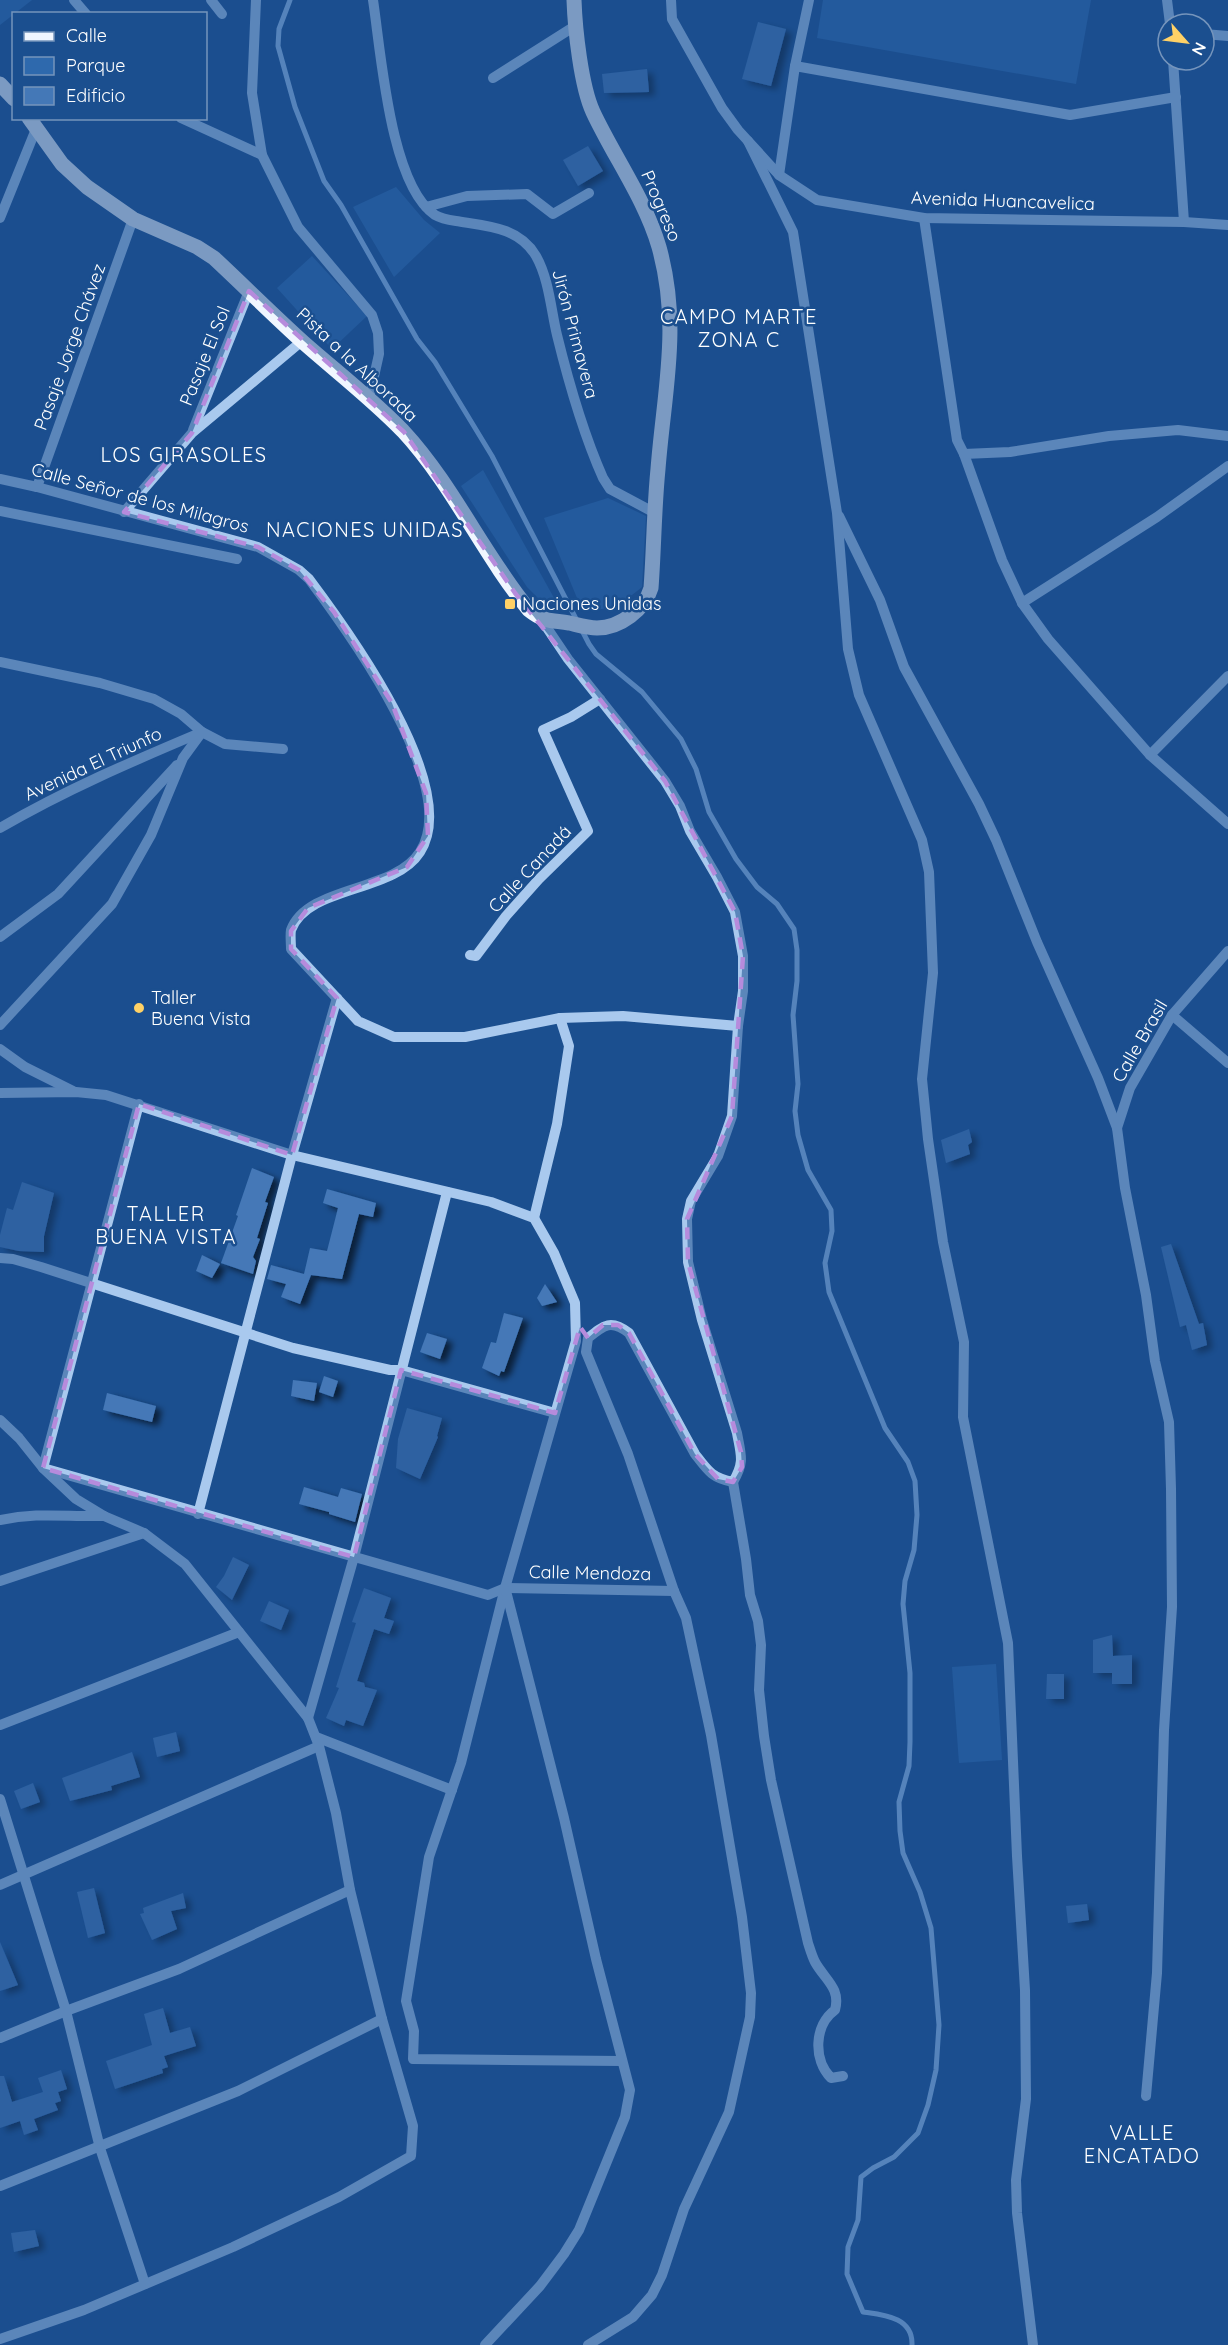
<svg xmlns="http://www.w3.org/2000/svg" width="1228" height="2345" viewBox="0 0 1228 2345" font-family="Quicksand,sans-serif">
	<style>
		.green { fill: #2e69ad }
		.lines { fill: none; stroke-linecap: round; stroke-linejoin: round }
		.stream { stroke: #9cc4f0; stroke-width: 5 }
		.building { fill: #4478b7; filter: url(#shadow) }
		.minor { stroke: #a9c9ee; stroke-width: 10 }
		.major { stroke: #f0f6ff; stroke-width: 15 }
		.marked { fill: none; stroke: #b68bdc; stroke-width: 4.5; stroke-dasharray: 12 8; stroke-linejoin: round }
		.poi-dot { fill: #ffd166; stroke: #1b4f8f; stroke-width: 2 }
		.labels { text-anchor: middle; stroke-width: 5; stroke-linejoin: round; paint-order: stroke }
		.street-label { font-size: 18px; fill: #fff; stroke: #1b4f8f }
		.poi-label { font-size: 18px; fill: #fff; stroke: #1b4f8f; text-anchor: start }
		.neighbourhood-label { font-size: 20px; letter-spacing: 1.5px; fill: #fff; stroke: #1b4f8f }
	</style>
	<defs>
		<filter id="shadow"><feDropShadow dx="6" dy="4" stdDeviation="3" flood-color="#0009"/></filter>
	</defs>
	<rect width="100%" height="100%" fill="#1b4f8f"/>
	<g class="green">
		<path d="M0,0H32L0,25Z"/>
		<path d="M823,0H1091L1076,84L817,38Z"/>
		<path d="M396,187L424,220L440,233L394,277L353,207Z"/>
		<path d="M312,256L367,316L332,349L277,288Z"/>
		<path d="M483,470L559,607L538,598L527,587L461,486Z"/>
		<path d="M608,498L646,516L642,587C618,606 614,610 582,610L544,518Z"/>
		<path d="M996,1664L1002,1760L959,1763L952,1667Z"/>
	</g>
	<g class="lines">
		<path class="stream" d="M290,0L279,29L278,46L295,107L324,181L341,205L417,339L435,362L492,456L589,644L596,654L642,692L681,739L696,769L709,812L736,859L757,887L777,904L794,929L797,950V981L793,1015L798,1084L795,1111L798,1135L808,1170L831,1210L832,1231L825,1263L829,1292L885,1428L908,1462L915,1481L917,1515L914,1550L905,1581L903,1604L910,1673V1742L909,1766L899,1802L900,1831L903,1853L920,1892L931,1928L939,2025L936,2070L928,2105L918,2133L894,2157L873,2168L861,2177L858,2220L848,2247L847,2274L863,2312C884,2315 913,2317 912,2345"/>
	</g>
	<g class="building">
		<path d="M758,22L786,29L771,86L742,79Z"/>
		<path d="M647,69L649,92L604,93L602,74Z"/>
		<path d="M588,146L603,171L578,186L563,160Z"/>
		<path d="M969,1129L972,1142L968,1145L970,1154L946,1163L941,1140Z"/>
		<path d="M252,1168L274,1177L265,1202L268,1203L257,1238L260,1239L253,1257L256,1261L253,1274L221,1263L238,1216L236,1215Z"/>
		<path d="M22,1182L54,1193L44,1236V1252L19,1251L0,1247V1235L7,1208L13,1210Z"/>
		<path d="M327,1189L376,1203L373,1217L359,1214L342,1279L311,1275L300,1304L281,1297L286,1284L267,1279L271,1265L304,1274L310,1248L327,1251L338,1208L323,1203Z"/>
		<path d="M1171,1244L1199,1324L1203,1323L1207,1345L1192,1350L1186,1325L1180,1327L1161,1247Z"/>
		<path d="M202,1255L220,1264L212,1278L196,1271Z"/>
		<path d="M545,1284L557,1302L542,1306L537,1298Z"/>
		<path d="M504,1313L523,1318L504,1372L501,1371L499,1376L482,1368L491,1342L496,1343Z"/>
		<path d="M427,1333L447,1339L440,1359L420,1352Z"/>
		<path d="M324,1376L338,1381L333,1397L319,1392Z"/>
		<path d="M293,1380L317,1383L314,1401L291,1396Z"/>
		<path d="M107,1393L156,1406L152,1422L103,1410Z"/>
		<path d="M407,1408L442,1418L437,1436L438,1437L420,1479L396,1468L398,1439Z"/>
		<path d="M304,1487L338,1497L341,1488L362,1494L355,1522L329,1514V1512L299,1504Z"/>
		<path d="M233,1557L249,1565L232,1600L216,1587L224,1576Z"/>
		<path d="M364,1588L391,1598L384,1618L394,1621L389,1634L374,1629L357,1681L364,1683L365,1687L377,1690L363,1726L346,1720L344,1726L326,1718L339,1688L336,1687L356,1623L352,1622Z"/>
		<path d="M269,1601L289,1610L281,1630L260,1621Z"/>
		<path d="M1112,1635L1113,1656L1132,1655V1684H1112V1673H1093V1640Z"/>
		<path d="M1047,1674H1064V1699H1046Z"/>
		<path d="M176,1732L180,1751L157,1757L153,1738Z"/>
		<path d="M132,1752L140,1777L111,1786L112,1790L70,1801L62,1778Z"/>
		<path d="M33,1783L40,1802L21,1809L14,1791Z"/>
		<path d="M94,1888L105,1933L88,1938L77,1892Z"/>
		<path d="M183,1893L186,1908L171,1911L177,1929L152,1940L140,1914L144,1913L143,1908Z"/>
		<path d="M1087,1904L1089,1920L1068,1923L1066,1906Z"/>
		<path d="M0,1942L18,1985L0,1991Z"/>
		<path d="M163,2008L170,2033L190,2027L196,2046L164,2056L168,2067L162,2069L163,2073L115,2089L106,2061L152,2045L144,2014Z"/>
		<path d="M61,2070L67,2089L58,2092L61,2101L55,2103L58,2110L34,2119L38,2130L24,2135L20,2121L0,2128V2076H4L12,2102L43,2092L38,2078Z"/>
		<path d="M35,2230L39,2246L14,2252L11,2233Z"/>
	</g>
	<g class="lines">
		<g class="minor">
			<path d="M74,0L86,14"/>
			<path d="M211,0L222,14"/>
			<path d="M256,0L252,93L262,155"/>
			<path d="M373,0C381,52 390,185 435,215C440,218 449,220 456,221C487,226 519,227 536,256C549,279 551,310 557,335C569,384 583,433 603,478L610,489L655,513"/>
			<path d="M671,0L672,19L722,108L738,130L779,175L817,200L924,218L1184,222L1228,225"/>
			<path d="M1167,0L1170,24"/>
			<path d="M1204,34L1228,36"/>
			<path d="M1173,60L1184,222"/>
			<path d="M795,66L1070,115L1176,97"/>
			<path d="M493,78L575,26"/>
			<path d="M181,118L262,155L298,227L372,315L378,333L379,354L369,399"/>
			<path d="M748,141L793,232L837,513L848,649L859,695L922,840L929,872L933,973L922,1079L928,1139L943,1242L964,1342L963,1417L1008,1643L1017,1856L1025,1990L1026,2099L1016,2180L1017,2213L1033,2345"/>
			<path d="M779,175L795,66L809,0"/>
			<path d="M426,207L467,196L527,194L553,214L589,193"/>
			<path d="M0,218L36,129"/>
			<path d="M924,218L957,440L964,454L1002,560L1022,603L1048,639L1150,755L1228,824"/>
			<path d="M193,430L249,291"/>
			<path d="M964,454L1010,452L1109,436L1178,430L1228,436"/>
			<path d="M0,479L37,487L258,547L299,570L309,579C348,631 462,787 420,852C394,893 308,885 291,930C290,935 291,943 291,949L358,1021L394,1037H465L560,1018L623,1016L738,1026"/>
			<path d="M37,487L133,219"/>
			<path d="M0,511L237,559"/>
			<path d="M124,512L192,433L302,341"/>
			<path d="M839,516L880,600L904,667L979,804L996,840L1037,942L1098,1078L1117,1128L1125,1188L1146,1295L1155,1361L1169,1422L1171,1489L1172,1607L1164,1730L1157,1973L1146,2096"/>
			<path d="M1022,603L1157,517L1228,466"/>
			<path d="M541,619L568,659L665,781L680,806L690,831L717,877L735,912L743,956V991L738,1026L732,1116L718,1156L691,1201L687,1219L688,1262L702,1320L737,1433C741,1455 745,1462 733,1482C712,1478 708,1471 695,1454L629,1333C611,1319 604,1325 588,1338L586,1352L628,1454L674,1591L686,1618L711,1735L742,1917L751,1993L750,2017L729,2112L684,2209L662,2275L652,2295L633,2317L588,2345"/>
			<path d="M0,662L100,683L154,699L181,714L202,732L183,758L151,835L112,904L0,1025"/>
			<path d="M1150,755L1228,676"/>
			<path d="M0,828C65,790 133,761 202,732L225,744L283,749"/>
			<path d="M0,937L58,894L177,765"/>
			<path d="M470,955L476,956L506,916L539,879L588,831L543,730L571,717L600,699"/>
			<path d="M1172,1015L1228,1063"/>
			<path d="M0,1049L25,1067L73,1091"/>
			<path d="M0,1093L76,1092L106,1095L292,1155L491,1202L534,1218L554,1253L575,1303L576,1341L505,1588L461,1763L429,1857L406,2001L414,2031L413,2059L622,2061"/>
			<path d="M139,1104L43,1468L488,1595L505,1588L674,1591"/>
			<path d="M1117,1128L1130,1088L1172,1015L1228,951"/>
			<path d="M534,1218L557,1124L569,1046L560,1018"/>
			<path d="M0,1258L13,1259L41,1267L293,1348L390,1370H401L555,1413"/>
			<path d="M0,1420L19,1438L43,1468L76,1499L104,1516L144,1533L185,1564L308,1718L319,1746L336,1813L350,1890L382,2019L413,2126L411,2156L339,2197L233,2247L84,2310L0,2339"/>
			<path d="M733,1482L746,1559L750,1595L758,1621L761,1645L759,1690L764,1736L771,1780L808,1943C810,1949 812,1956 815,1962C825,1980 841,1988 835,2010C814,2025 813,2060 831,2078L843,2076"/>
			<path d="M198,1514L292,1155L337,998"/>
			<path d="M0,1520C38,1512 66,1517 104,1516"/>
			<path d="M0,1581L144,1533"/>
			<path d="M308,1718L354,1557L447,1192"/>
			<path d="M0,1725L239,1632"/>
			<path d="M316,1737L452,1790"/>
			<path d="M0,1799L66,2011L100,2148L145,2284"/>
			<path d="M0,1885L319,1746"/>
			<path d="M0,2038L66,2011L179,1969L350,1890"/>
			<path d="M0,2186L238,2091L382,2019"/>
			<path d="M485,2345L540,2286L564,2254L579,2230L625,2117L630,2090L596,1959L564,1818L506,1591"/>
		</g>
		<g class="major">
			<path d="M0,84L14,99"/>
			<path d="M29,118L62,164L87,187L133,219L197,247L214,258C244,286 273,315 304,343C337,372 372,399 403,431C453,485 483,554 529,610C544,622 551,620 569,623C578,625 588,628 597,628C620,628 645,609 651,588C654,548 654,509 658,469C664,391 681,326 659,247C645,199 614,157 593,112C581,86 575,29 574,0"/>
		</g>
	</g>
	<path d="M0 0H1228V2345H0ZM249,291L404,432L515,593L665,781L735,912L743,956L732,1116L687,1219L688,1262L741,1452L742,1467L733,1482L718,1479L695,1454L629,1333L618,1325H603L588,1338L580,1327L555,1413L401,1370L354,1557L43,1468L139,1104L292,1155L337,998L291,949V931L308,908L407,867L428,836L426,793L392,703L334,612L299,570L258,547L124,512L192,433Z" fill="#1b4f8f" fill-opacity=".55" fill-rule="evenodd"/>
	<path class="marked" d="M249,291L404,432L515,593L665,781L735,912L743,956L732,1116L687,1219L688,1262L741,1452L742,1467L733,1482L718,1479L695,1454L629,1333L618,1325H603L588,1338L580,1327L555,1413L401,1370L354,1557L43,1468L139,1104L292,1155L337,998L291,949V931L308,908L407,867L428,836L426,793L392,703L334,612L299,570L258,547L124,512L192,433Z"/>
	<g class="poi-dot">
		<rect x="504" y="598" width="12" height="12" rx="3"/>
		<circle cx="139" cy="1008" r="6"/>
	</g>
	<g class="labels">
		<g class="street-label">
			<text transform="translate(1003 201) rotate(2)" y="6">Avenida Huancavelica</text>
			<text transform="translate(661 206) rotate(67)" y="6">Progreso</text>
			<text transform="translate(575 334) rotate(75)" y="6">Jirón Primavera</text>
			<text transform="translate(70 347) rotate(-70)" y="6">Pasaje Jorge Chávez</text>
			<text transform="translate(205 356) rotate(-68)" y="6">Pasaje El Sol</text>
			<text transform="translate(357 365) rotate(43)" y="6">Pista a la Alborada</text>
			<text transform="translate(140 498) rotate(15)" y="6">Calle Señor de los Milagros</text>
			<text transform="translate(93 764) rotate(-25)" y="6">Avenida El Triunfo</text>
			<text transform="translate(530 869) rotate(-47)" y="6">Calle Canadá</text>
			<text transform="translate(1140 1041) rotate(-60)" y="6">Calle Brasil</text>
			<text transform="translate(590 1573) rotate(1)" y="6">Calle Mendoza</text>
		</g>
		<g class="poi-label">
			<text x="522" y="610">Naciones Unidas</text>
			<text x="151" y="1004">Taller<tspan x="151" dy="21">Buena Vista</tspan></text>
		</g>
		<g class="neighbourhood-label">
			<text x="739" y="324">CAMPO MARTE<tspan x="739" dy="23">ZONA C</tspan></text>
			<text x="184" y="462">LOS GIRASOLES</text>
			<text x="365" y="537">NACIONES UNIDAS</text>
			<text x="166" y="1221">TALLER<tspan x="166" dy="23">BUENA VISTA</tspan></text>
			<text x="1142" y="2140">VALLE<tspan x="1142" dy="23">ENCATADO</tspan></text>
		</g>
	</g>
	<rect x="12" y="12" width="195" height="108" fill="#1b4f8f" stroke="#7695bc" stroke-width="1.5"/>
	<rect x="24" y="32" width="30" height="9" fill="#f0f6ff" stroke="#7695bc" stroke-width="1.5"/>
	<text x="66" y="42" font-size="18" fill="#ffffff">Calle</text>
	<rect x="24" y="57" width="30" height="18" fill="#2e69ad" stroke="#7695bc" stroke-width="1.5"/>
	<text x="66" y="72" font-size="18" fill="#ffffff">Parque</text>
	<rect x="24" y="87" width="30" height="18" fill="#4478b7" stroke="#7695bc" stroke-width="1.5"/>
	<text x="66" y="102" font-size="18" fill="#ffffff">Edificio</text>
	<g transform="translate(1186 42) rotate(118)"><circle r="28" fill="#1b4f8f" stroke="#7695bc" stroke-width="1.5"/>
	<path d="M0-4.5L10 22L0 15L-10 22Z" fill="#ffd166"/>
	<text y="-9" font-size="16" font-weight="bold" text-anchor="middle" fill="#ffffff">N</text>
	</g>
</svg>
